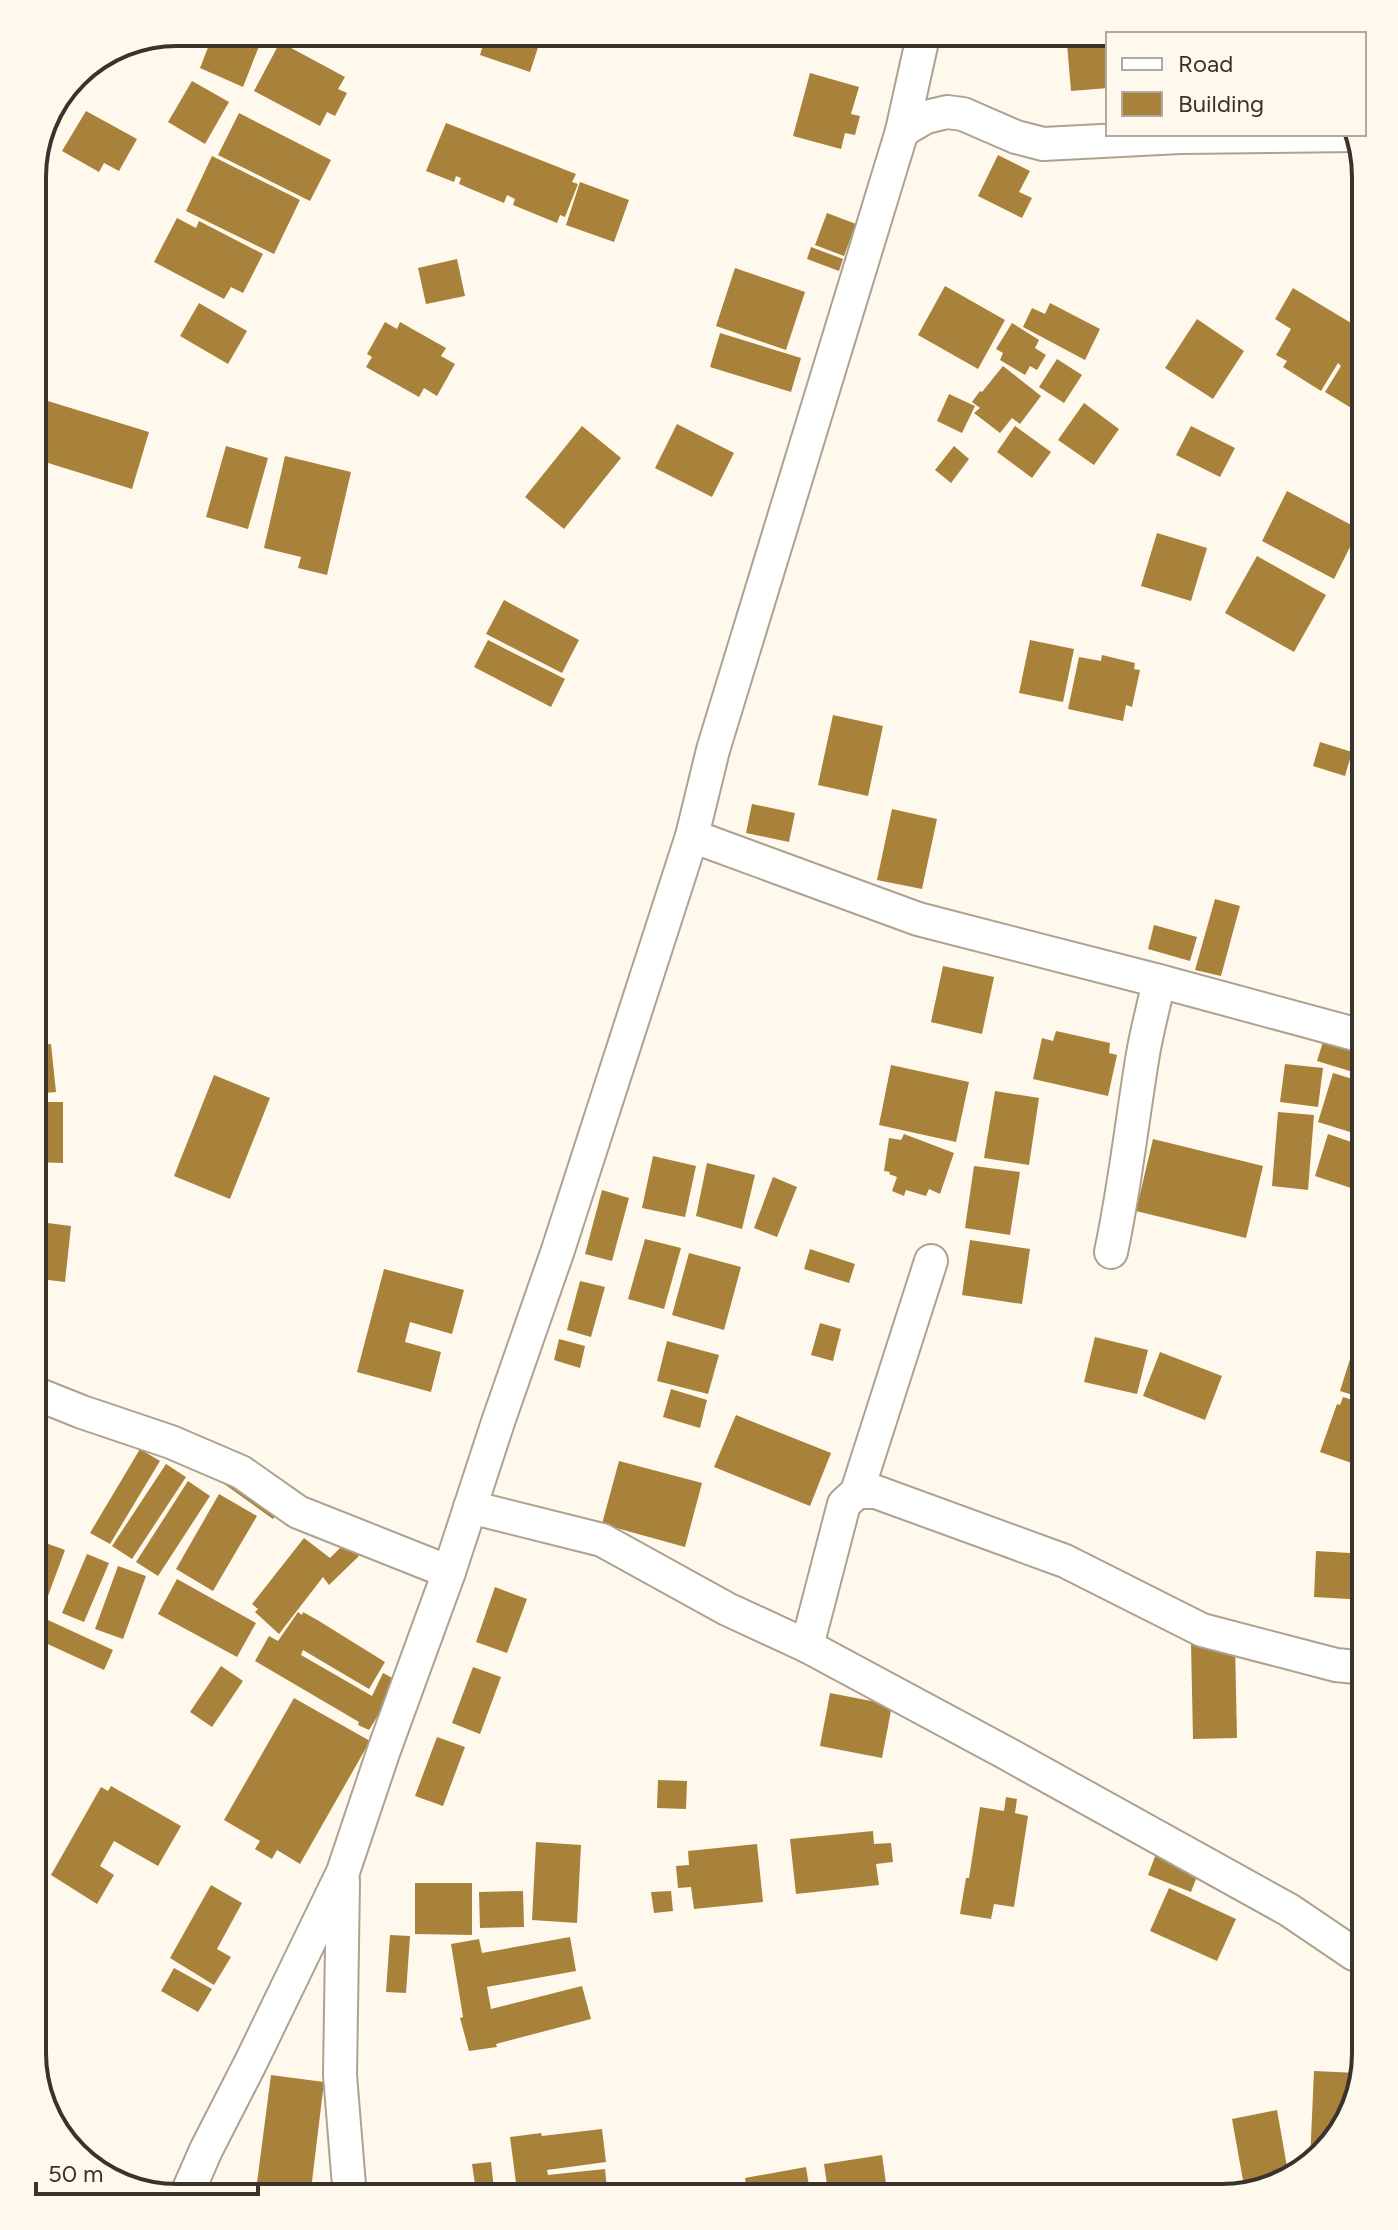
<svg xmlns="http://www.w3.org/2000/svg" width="1398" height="2230" viewBox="0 0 1398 2230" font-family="Figtree,sans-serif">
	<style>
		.building { fill: #a8823a }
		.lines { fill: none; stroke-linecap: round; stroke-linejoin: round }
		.minor-casing { stroke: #ada28f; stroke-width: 36 }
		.minor { stroke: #fff; stroke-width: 32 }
		.rim { fill: none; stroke: #38332c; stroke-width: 4 }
	</style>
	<rect width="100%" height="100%" fill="#fff8ec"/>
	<g class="building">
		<path d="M214,32H239L261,41L243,87L200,68Z"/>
		<path d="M487,32H543L530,72L480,55Z"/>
		<path d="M1066,32H1108V88L1071,91Z"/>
		<path d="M280,42L345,77L338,89L347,93L335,116L327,112L320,126L254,91Z"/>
		<path d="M810,73L859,87L851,114L860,116L855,135L845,133L841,149L793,136Z"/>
		<path d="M192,81L229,102L205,144L168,122Z"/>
		<path d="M86,111L137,139L119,171L104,163L99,172L62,151Z"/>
		<path d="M239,113L331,160L310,201L218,155Z"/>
		<path d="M446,123L576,174L572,182L578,184L565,217L560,215L557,223L513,205L515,199L507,195L504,203L459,184L461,178L456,176L454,182L426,171Z"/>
		<path d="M998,155L1030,171L1019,192L1032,198L1022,218L978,196Z"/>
		<path d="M212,156L300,200L274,254L186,211Z"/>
		<path d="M580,182L629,200L614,242L566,225Z"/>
		<path d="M827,213L856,224L844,256L815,245Z"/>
		<path d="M177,218L196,228L199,221L263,254L243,293L231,287L224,299L154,262Z"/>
		<path d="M811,247L843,259L839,271L807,259Z"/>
		<path d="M32,253L47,260L32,290Z"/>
		<path d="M457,259L465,296L426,304L418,268Z"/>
		<path d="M735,268L805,292L786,350L716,326Z"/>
		<path d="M945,286L1005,320L978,369L918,335Z"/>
		<path d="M1293,288L1366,332L1359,347L1366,351V417L1325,392L1341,366L1338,363L1321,391L1283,367L1287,361L1276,355L1291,329L1275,319Z"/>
		<path d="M199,303L247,331L228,364L180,336Z"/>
		<path d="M1050,303L1100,329L1085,360L1023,327L1032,308L1045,314Z"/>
		<path d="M1197,319L1244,351L1213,399L1165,368Z"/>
		<path d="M385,322L397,329L400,322L446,348L441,356L455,364L437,396L424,388L419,397L366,367L372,357L367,354Z"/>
		<path d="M1012,323L1039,340L1035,348L1046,355L1037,370L1030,366L1025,375L1000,360L1003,353L996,349Z"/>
		<path d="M720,333L801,358L791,392L710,367Z"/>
		<path d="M1057,359L1082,375L1064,403L1039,387Z"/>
		<path d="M1003,366L1041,396L1020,424L1012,418L1000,433L974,413L980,408L972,402L980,391L982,392Z"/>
		<path d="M949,394L975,406L962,433L937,421Z"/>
		<path d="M38,398L149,432L132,489L32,458V417Z"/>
		<path d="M1084,403L1119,429L1094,465L1058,440Z"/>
		<path d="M677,424L734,453L712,497L655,468Z"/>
		<path d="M582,426L621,458L564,529L525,497Z"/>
		<path d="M1015,426L1051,452L1032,478L997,452Z"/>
		<path d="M1191,426L1235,448L1220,477L1176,455Z"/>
		<path d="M226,446L268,458L248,529L206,517Z"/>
		<path d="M954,446L969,459L951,483L935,470Z"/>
		<path d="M285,456L351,472L327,575L298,568L301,557L264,548Z"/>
		<path d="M1287,491L1359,529L1334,579L1262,541Z"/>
		<path d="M1157,533L1207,548L1191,601L1141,586Z"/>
		<path d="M1257,556L1326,595L1294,652L1225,613Z"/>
		<path d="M504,600L579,640L562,673L486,634Z"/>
		<path d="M488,640L565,679L551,707L474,667Z"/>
		<path d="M1030,640L1074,649L1063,702L1019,693Z"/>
		<path d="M1102,655L1135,663L1134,669L1140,670L1132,707L1126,705L1123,721L1068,709L1079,657L1101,661Z"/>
		<path d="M833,715L883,726L868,796L818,785Z"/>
		<path d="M1320,742L1352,752L1345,776L1313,766Z"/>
		<path d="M752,804L795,813L789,842L746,833Z"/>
		<path d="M892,809L937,819L922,889L877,880Z"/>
		<path d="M1215,899L1240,906L1221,976L1195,970Z"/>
		<path d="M1154,925L1197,937L1190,961L1148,949Z"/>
		<path d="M943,966L994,977L982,1034L931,1022Z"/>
		<path d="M1327,1029L1366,1041V1076L1317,1061Z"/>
		<path d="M1056,1031L1110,1043L1109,1053L1117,1055L1108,1096L1033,1079L1042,1038L1053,1041Z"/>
		<path d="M51,1044L56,1092L32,1094V1045Z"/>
		<path d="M1285,1064L1323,1068L1318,1107L1280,1102Z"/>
		<path d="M891,1065L969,1082L956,1142L879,1125Z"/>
		<path d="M1333,1073L1366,1083V1137L1318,1122Z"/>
		<path d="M214,1075L270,1098L230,1199L174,1176Z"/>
		<path d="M995,1091L1039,1098L1029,1165L984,1158Z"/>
		<path d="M32,1102H63V1163L32,1162Z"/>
		<path d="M1278,1112L1314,1115L1308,1190L1272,1186Z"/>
		<path d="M904,1134L954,1153L940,1194L929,1189L926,1196L906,1190L904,1196L892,1191L897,1177L889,1174L890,1172L884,1171L889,1138L901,1140Z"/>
		<path d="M1328,1134L1366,1147V1193L1315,1176Z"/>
		<path d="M1153,1139L1263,1166L1246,1238L1136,1211Z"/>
		<path d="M653,1156L696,1166L685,1217L642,1208Z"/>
		<path d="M707,1163L755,1175L742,1229L696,1216Z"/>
		<path d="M974,1166L1020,1172L1010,1235L965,1228Z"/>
		<path d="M773,1177L797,1187L777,1237L754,1228Z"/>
		<path d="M602,1190L629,1198L612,1261L585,1254Z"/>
		<path d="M32,1221L71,1226L65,1282L32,1278Z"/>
		<path d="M645,1239L681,1248L664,1309L628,1299Z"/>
		<path d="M970,1240L1030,1249L1022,1304L962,1295Z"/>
		<path d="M810,1249L855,1264L849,1283L804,1269Z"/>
		<path d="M689,1253L741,1267L724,1330L672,1315Z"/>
		<path d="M384,1269L464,1290L452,1334L410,1322L405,1342L441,1352L431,1392L357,1372Z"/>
		<path d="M580,1281L605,1287L591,1337L567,1330Z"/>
		<path d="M820,1323L841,1329L833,1361L811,1355Z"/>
		<path d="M1095,1337L1148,1350L1137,1394L1084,1382Z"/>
		<path d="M559,1339L585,1346L580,1368L554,1360Z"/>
		<path d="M1356,1340L1366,1343V1399L1340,1391Z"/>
		<path d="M667,1341L719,1355L708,1394L657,1381Z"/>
		<path d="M1160,1352L1222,1376L1205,1420L1143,1396Z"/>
		<path d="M671,1389L707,1400L700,1428L663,1417Z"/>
		<path d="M1343,1397L1366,1404V1468L1320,1452L1337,1404L1340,1405Z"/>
		<path d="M736,1415L831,1453L810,1506L714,1467Z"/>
		<path d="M140,1449L160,1461L110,1544L90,1533Z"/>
		<path d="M619,1461L702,1483L685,1547L602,1524Z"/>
		<path d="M166,1464L186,1477L132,1559L112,1546Z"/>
		<path d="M228,1469L281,1508L273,1519L220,1481Z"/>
		<path d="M188,1481L210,1496L158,1576L136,1562Z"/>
		<path d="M219,1494L257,1516L213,1591L176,1569Z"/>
		<path d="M32,1538L65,1550L32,1639Z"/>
		<path d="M304,1538L330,1558L346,1542L359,1556L329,1585L323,1577L279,1634L255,1612L258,1609L252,1604Z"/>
		<path d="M1316,1551L1366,1554V1600L1314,1597Z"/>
		<path d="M87,1554L109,1563L84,1622L62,1613Z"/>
		<path d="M118,1566L146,1576L123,1639L95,1629Z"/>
		<path d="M177,1579L256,1623L237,1657L158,1614Z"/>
		<path d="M495,1587L527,1599L507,1653L476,1642Z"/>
		<path d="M298,1612L302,1615L303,1612L319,1621L385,1662L369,1689L303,1650L301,1655L372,1696L383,1673L394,1679L383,1703L385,1704L369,1730L358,1725L359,1722L255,1661L269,1636L278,1641Z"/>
		<path d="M48,1620L113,1650L104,1670L39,1640Z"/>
		<path d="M1191,1644H1235L1237,1738L1193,1739Z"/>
		<path d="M221,1666L243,1681L212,1727L190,1712Z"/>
		<path d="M473,1667L501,1677L480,1734L452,1723Z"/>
		<path d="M830,1693L892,1705L882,1758L820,1746Z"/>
		<path d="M294,1698L370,1741L300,1864L277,1850L272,1859L255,1849L260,1841L224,1820Z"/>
		<path d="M437,1737L465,1747L443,1806L415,1796Z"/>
		<path d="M658,1780L687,1781L686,1809L657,1808Z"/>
		<path d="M111,1786L181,1826L158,1866L114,1841L100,1866L114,1875L97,1904L51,1875L101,1787L108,1791Z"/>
		<path d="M1006,1797L1017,1799L1015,1813L1028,1816L1014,1907L994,1904L991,1919L960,1914L966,1878H969L980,1807L1004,1811Z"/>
		<path d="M873,1831L874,1844L891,1843L893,1862L876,1864L879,1885L796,1894L790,1839Z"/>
		<path d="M536,1842L581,1845L577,1923L532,1920Z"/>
		<path d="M757,1844L763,1902L694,1909L691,1887L678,1888L676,1866L689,1865L688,1851Z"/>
		<path d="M1156,1854L1199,1871L1191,1892L1148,1875Z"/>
		<path d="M415,1883H472V1935L415,1934Z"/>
		<path d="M211,1885L242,1903L217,1949L231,1957L214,1985L170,1958Z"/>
		<path d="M1169,1888L1236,1919L1217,1961L1150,1931Z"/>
		<path d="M523,1891L524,1927L480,1928L479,1892Z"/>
		<path d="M671,1891L673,1911L654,1913L651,1892Z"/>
		<path d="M390,1935L410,1936L406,1993L386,1992Z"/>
		<path d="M570,1937L576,1971L487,1987L491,2009L582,1986L591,2019L496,2044L497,2047L469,2051L460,2018L463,2017L451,1944L479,1939L482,1953Z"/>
		<path d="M174,1968L212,1989L198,2012L161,1991Z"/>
		<path d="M1314,2071L1358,2073V2084L1346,2126L1310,2161Z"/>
		<path d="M271,2075L324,2082L310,2198H255Z"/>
		<path d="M1277,2110L1289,2178L1244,2186L1232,2119Z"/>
		<path d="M602,2129L606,2162L547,2170L548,2175L605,2169L608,2198H518L510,2137L541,2133L542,2136Z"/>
		<path d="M72,2146L117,2168L111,2179L97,2174Z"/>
		<path d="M882,2155L888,2198H829L824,2164Z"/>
		<path d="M491,2162L495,2198H477L472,2164Z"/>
		<path d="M806,2167L811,2198H748L745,2178Z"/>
		<path d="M1129,2192L1130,2198H1103V2196Z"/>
	</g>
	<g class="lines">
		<g class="minor-casing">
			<g id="minor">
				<path d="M902,131L926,117L947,112L963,114L1016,137L1043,144L1180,137L1356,135"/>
				<path d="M692,836L918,919L1159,981L1366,1037"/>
				<path d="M1111,1252C1125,1187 1132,1120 1143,1054C1147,1030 1154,1005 1159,981"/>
				<path d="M32,1392L82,1412L171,1442L241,1472L298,1512L449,1572"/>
				<path d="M857,1492H876L1065,1561L1202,1630L1336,1665L1366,1668"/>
				<path d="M470,1507L602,1540L727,1609L807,1646L1006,1753L1289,1910L1354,1954L1366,1958"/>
				<path d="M807,1646L844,1504L857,1492L931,1261"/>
				<path d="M343,1881L340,2075L350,2198"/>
				<path d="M185,2198L206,2150L251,2062L343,1872L384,1750L449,1572L498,1422L558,1250L692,836L713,750L902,131L924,32"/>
			</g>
		</g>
		<use href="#minor" class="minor"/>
	</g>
	<path d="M0 0H1398V2230H0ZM177 46H1221A131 131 0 0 1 1352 177V2053A131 131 0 0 1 1221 2184H177A131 131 0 0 1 46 2053V177A131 131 0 0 1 177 46Z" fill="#fff8ec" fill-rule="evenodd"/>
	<path class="rim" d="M177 46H1221A131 131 0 0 1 1352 177V2053A131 131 0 0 1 1221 2184H177A131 131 0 0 1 46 2053V177A131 131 0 0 1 177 46Z"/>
	<rect x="1106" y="32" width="260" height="104" fill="#fff8ec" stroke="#afa99f" stroke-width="2"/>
	<rect x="1122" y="58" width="40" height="12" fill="#ffffff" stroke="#afa99f" stroke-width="2"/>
	<text x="1178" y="72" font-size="24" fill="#38332c">Road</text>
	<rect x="1122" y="92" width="40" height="24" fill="#a8823a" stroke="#afa99f" stroke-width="2"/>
	<text x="1178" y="112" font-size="24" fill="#38332c">Building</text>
	<path d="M36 2182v12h222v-12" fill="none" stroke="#38332c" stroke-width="4"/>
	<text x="48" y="2182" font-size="24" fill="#38332c" stroke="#fff8ec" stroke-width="6" paint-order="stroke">50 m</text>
</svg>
